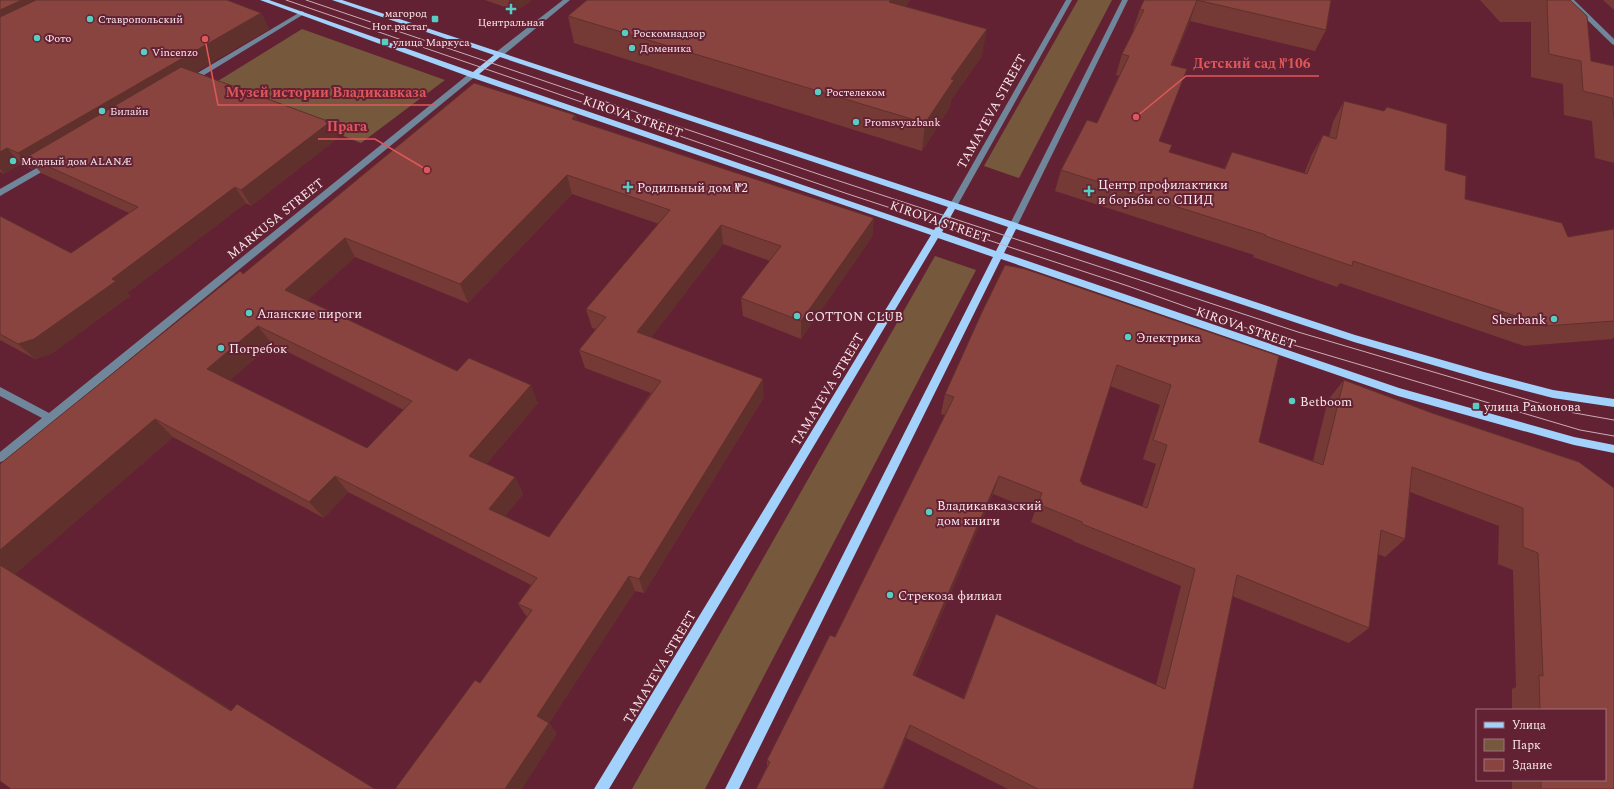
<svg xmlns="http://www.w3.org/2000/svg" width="1614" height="789" viewBox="0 0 1614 789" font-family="Spectral,serif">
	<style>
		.green { fill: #76593c }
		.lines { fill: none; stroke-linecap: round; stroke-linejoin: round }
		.minor { fill: #70879b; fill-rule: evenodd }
		.major { fill: #a2d1fb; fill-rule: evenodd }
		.tram { stroke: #ccacb4; stroke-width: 1 }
		.wall { fill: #763a36; fill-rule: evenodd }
		.shaded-wall { fill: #60302c }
		.building { fill: #89443f; stroke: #60302c; fill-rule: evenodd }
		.poi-dot { fill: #57cec1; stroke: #632234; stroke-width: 1.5 }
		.labels { text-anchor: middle; stroke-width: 4; stroke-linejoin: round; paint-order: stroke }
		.far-poi-label { font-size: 11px; fill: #f9e8eb; stroke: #632234; text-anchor: start }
		.street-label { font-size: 13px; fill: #f9e8eb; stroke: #632234 }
		.poi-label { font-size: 13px; fill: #f9e8eb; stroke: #632234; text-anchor: start }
		.leader { fill: none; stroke: #df5859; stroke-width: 1.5 }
		.callout-dot { fill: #df5859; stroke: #632234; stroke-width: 1.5 }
		.callout-label { font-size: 14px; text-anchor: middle; font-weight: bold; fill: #df5859; stroke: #632234; stroke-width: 4; stroke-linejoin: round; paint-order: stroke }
	</style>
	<rect width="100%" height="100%" fill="#632234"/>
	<g class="green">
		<path d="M1078,0H1112L1019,178L984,166Z"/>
		<path d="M302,29L445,80L361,143L213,84Z"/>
		<path d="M935,256L976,270L705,789H632Z"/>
	</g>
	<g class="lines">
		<g class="minor">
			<path d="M563,0H570L501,57H495V53Z"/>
			<path d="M1066,0H1072L957,206L956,208H950L949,206Z"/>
			<path d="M1122,0H1128L1017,226L1016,228H1010L1009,226Z"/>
			<path d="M1567,0H1574L1614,39V45L1612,44Z"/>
			<path d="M302,11L304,12V14L191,83L184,81Z"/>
			<path d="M470,73L477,75L54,421L4,461L0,462V452L42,418L0,396V387L49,413Z"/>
			<path d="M49,161L53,164L52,166L0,196V189Z"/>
		</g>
		<path class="major" d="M260,0H269L473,72L494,55L332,0H342L1355,335L1484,372L1553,390L1614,399V407L1553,398L1484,380L1354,342L1016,229L1004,253L1399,388L1574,437L1614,445V453L1574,445L1398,396L1001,259L739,789H725L993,257L938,238L609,789H594L931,235L470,77ZM500,57L948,207L934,230L479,74ZM955,209L1008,227L996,251L942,232Z"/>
		<g class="tram">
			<path d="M286,0L845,193L1128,286L1297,346L1580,430L1614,436"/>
			<path d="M306,0L824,176L1298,332L1569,412L1614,420"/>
		</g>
	</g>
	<g class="wall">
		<path d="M0,0L261,13L269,29L195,72L330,122L339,137L251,206L246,203L127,293L130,296L51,354L35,359L0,340V216L71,253L129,213L41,173L35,166L32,169L21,164L4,174L0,172Z"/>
		<path d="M485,0H532L521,8L511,9Z"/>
		<path d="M587,0H910L905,7L982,56L951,100L950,107L922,151L574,43L568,16Z"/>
		<path d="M1144,0H1331L1326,30L1315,51L1190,21L1172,65L1159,141L1169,152L1224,169L1232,152L1304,174L1311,156L1323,135L1329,137L1333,122L1344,101L1445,170L1465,199L1568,237L1614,229V337L1612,339L1524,346L1340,283L1337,287L1253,257L1254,255L1055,191L1061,170L1097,123L1119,76L1116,75L1122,54L1134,30H1133L1140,9Z"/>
		<path d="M1480,0H1570L1591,61L1614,66V163L1595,158L1592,121L1564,115L1563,84L1531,77V22H1500Z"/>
		<path d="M1603,0H1614V10Z"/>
		<path d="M575,115L577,121L874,218L872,237L801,339L743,316L741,298L770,261L723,244L651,337L764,397L644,593L635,591L549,723L557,734L480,683L527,617L518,604L531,585L348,492L324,518L173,437L15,574L231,710L375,789H11L0,464L243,274ZM572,194L659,224L586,309L592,328L596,329L579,350L585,368L651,393L549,537L505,516L523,494L515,477L486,464L538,403L457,371L307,300L355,257L468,303ZM272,344L404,410L367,448L230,380Z"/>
		<path d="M1005,265L1259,442L1313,461L1328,400L1344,380L1432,413L1579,462L1614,789H1512V780H1605V710H1512V689L1516,687L1513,570L1498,564L1499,526L1410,492L1405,539L1385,557L1378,554L1369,628L1349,643L1232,596L1193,789H1008L906,738L884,789H756L767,766V760L835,637L945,415L941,414L945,394ZM1110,386L1160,405L1143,459L1156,464L1142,507L1082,484L1080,481ZM993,494L1035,511L1031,522L1073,540V541L1181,586L1156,685L996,614L990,629L963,699L915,676Z"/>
	</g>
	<g class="shaded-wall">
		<path d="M22,0H65L0,31V10Z"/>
		<path d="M509,0H532L521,8L511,9Z"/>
		<path d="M891,0H910L887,29L889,2Z"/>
		<path d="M1197,0L1190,21L1163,86L1171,65Z"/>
		<path d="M261,13L269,29L41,163L27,157L35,166L32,169L18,153Z"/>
		<path d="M987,29L982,56L951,100L950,107L922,151L925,123L951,79Z"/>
		<path d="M575,115L580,134L572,119Z"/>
		<path d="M330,122L339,137L251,206L241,190Z"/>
		<path d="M7,148L21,164L4,174L0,169V152Z"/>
		<path d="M567,175L572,194L468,303L460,284Z"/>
		<path d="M235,187L246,203L127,293L130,296L51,354L35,359L18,344Z"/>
		<path d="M874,218L872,237L801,339V321Z"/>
		<path d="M721,225L723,244L641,351L637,332Z"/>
		<path d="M345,238L355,257L298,309L285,290Z"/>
		<path d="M258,326L272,344L222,387L207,369Z"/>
		<path d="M763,379L764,397L644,593L639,579Z"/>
		<path d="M531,385L538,403L478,473L469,456Z"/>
		<path d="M155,419L173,437L15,574L251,722L231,711L0,565V550Z"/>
		<path d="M335,476L348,492L324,518L309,502Z"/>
		<path d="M999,476L993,494L909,689L913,675Z"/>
		<path d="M515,477L523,494L498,525L489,509Z"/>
		<path d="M629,576L635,591L549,723L557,734L522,789H505L537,716Z"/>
		<path d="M910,725L906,738L884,789H883Z"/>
	</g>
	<g class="building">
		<path d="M0,0H22L0,10Z"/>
		<path d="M36,0H227L261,13L18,153L7,148L0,152V17Z"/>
		<path d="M587,0H891L889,2L987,29L951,79L954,80L925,123L568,16Z"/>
		<path d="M1144,0H1331L1326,30L1197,0L1171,65L1187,69L1159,141L1172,145L1169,152L1225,169L1232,152L1307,174L1323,135L1336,139L1344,101L1384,111L1387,107L1447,124L1445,170L1466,176L1465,199L1562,223L1568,237L1614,229V321L1545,326L1353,261L1352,266L1265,236L1266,235L1061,170L1087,120L1097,123L1129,56L1122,54L1144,10L1140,9Z"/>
		<path d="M1547,0H1570L1587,16L1591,61L1614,66V119L1612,98L1583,91L1581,61L1549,54Z"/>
		<path d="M181,67L330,122L241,190L235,187L112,279L116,281L34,339L18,344L0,334V216L71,253L138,207L27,157Z"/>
		<path d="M474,83L575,115L572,119L874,218L801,321L741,298L781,246L721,225L637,332L763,379L639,579L629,576L537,716L549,723L505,789H395L475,680L480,683L532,610L518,604L537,578L335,476L309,502L155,419L0,550V464L240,271L243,274ZM567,175L670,210L586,309L606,317L579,350L661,381L549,537L489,509L515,477L469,456L531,385L469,358L457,371L285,290L345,238L460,284ZM258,326L412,401L367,448L207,369Z"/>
		<path d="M1005,265L1025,269L1279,356L1259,442L1323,465L1344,380L1432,413L1579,462L1614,488V789H1541V780H1605V710H1540L1539,675L1543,676L1538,553L1523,547V508L1412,467L1405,539L1381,530L1369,628L1237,575L1193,789H1038L910,725L883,789H756L770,762L767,760L830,635L835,637L954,397L945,394L982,312ZM1117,365L1171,385L1153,440L1167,445L1147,508L1082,484V482L1080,481ZM999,476L1042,493L1038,504L1082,522V524L1195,569L1165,689L996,614L964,699L913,675Z"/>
		<path d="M0,565L231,711L237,704L375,789H11L0,781Z"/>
	</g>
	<g class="poi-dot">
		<path d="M509 3h4v4h4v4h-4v4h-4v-4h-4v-4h4z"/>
		<circle cx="90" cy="19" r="4"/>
		<rect x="431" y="15" width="8" height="8" rx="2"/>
		<circle cx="625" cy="33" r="4"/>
		<circle cx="37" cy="38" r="4"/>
		<rect x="381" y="38" width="8" height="8" rx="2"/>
		<circle cx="632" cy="48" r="4"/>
		<circle cx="144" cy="52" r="4"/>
		<circle cx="818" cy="92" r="4"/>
		<circle cx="102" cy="111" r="4"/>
		<circle cx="856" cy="122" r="4"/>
		<circle cx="13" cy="161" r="4"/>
		<path d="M626 181h4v4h4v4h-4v4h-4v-4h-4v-4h4z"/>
		<path d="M1087 185h4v4h4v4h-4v4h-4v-4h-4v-4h4z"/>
		<circle cx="249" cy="313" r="4"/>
		<circle cx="797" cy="316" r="4"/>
		<circle cx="1554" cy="319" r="4"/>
		<circle cx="1128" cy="337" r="4"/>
		<circle cx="221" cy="348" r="4"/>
		<circle cx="1292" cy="401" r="4"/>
		<rect x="1472" y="402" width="8" height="8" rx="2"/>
		<circle cx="929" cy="512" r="4"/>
		<circle cx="890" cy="595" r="4"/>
	</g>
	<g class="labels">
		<g class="far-poi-label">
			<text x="427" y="17" text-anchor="end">магород<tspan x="427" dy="13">Ног растаг</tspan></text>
			<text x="98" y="23">Ставропольский</text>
			<text x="511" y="26" text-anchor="middle">Центральная</text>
			<text x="633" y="37">Роскомнадзор</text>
			<text x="45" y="42">Фото</text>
			<text x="393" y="46">улица Маркуса</text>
			<text x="640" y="52">Доменика</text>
			<text x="152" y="56">Vincenzo</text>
			<text x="826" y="96">Ростелеком</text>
			<text x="110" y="115">Билайн</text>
			<text x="864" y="126">Promsvyazbank</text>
			<text x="21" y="165">Модный дом ALANÆ</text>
		</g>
		<g class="street-label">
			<text transform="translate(991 111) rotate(-61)" y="5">TAMAYEVA STREET</text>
			<text transform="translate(633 116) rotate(19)" y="5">KIROVA STREET</text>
			<text transform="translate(275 218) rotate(-39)" y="5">MARKUSA STREET</text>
			<text transform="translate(940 221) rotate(19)" y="5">KIROVA STREET</text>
			<text transform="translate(1246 327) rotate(19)" y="5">KIROVA STREET</text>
			<text transform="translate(827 389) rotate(-59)" y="5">TAMAYEVA STREET</text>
			<text transform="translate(659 667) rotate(-59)" y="5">TAMAYEVA STREET</text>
		</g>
		<g class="poi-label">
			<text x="1098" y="189">Центр профилактики<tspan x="1098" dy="15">и борьбы со СПИД</tspan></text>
			<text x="637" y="192">Родильный дом №2</text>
			<text x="257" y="318">Аланские пироги</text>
			<text x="805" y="321">COTTON CLUB</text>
			<text x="1546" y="324" text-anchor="end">Sberbank</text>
			<text x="1136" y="342">Электрика</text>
			<text x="229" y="353">Погребок</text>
			<text x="1300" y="406">Betboom</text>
			<text x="1484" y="411">улица Рамонова</text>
			<text x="937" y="510">Владикавказский<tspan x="937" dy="15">дом книги</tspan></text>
			<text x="898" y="600">Стрекоза филиал</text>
		</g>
	</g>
	<path class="leader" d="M1136 117L1186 76H1319M205 39L218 105H435M427 170L375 139H318"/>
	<g class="callout-dot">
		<circle cx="1136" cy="117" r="4"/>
		<circle cx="205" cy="39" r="4"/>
		<circle cx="427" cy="170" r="4"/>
	</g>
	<g class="callout-label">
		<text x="1252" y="68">Детский сад №106</text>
		<text x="326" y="97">Музей истории Владикавказа</text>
		<text x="347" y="131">Прага</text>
	</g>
	<rect x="1476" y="709" width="130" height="72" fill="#632234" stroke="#9f717d"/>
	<rect x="1484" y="722" width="20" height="6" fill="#a2d1fb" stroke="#9f717d"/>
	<text x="1512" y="729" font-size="12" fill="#f9e8eb">Улица</text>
	<rect x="1484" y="739" width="20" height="12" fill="#76593c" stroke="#9f717d"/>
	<text x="1512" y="749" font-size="12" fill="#f9e8eb">Парк</text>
	<rect x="1484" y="759" width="20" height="12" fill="#89443f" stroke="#9f717d"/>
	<text x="1512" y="769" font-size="12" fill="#f9e8eb">Здание</text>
</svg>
